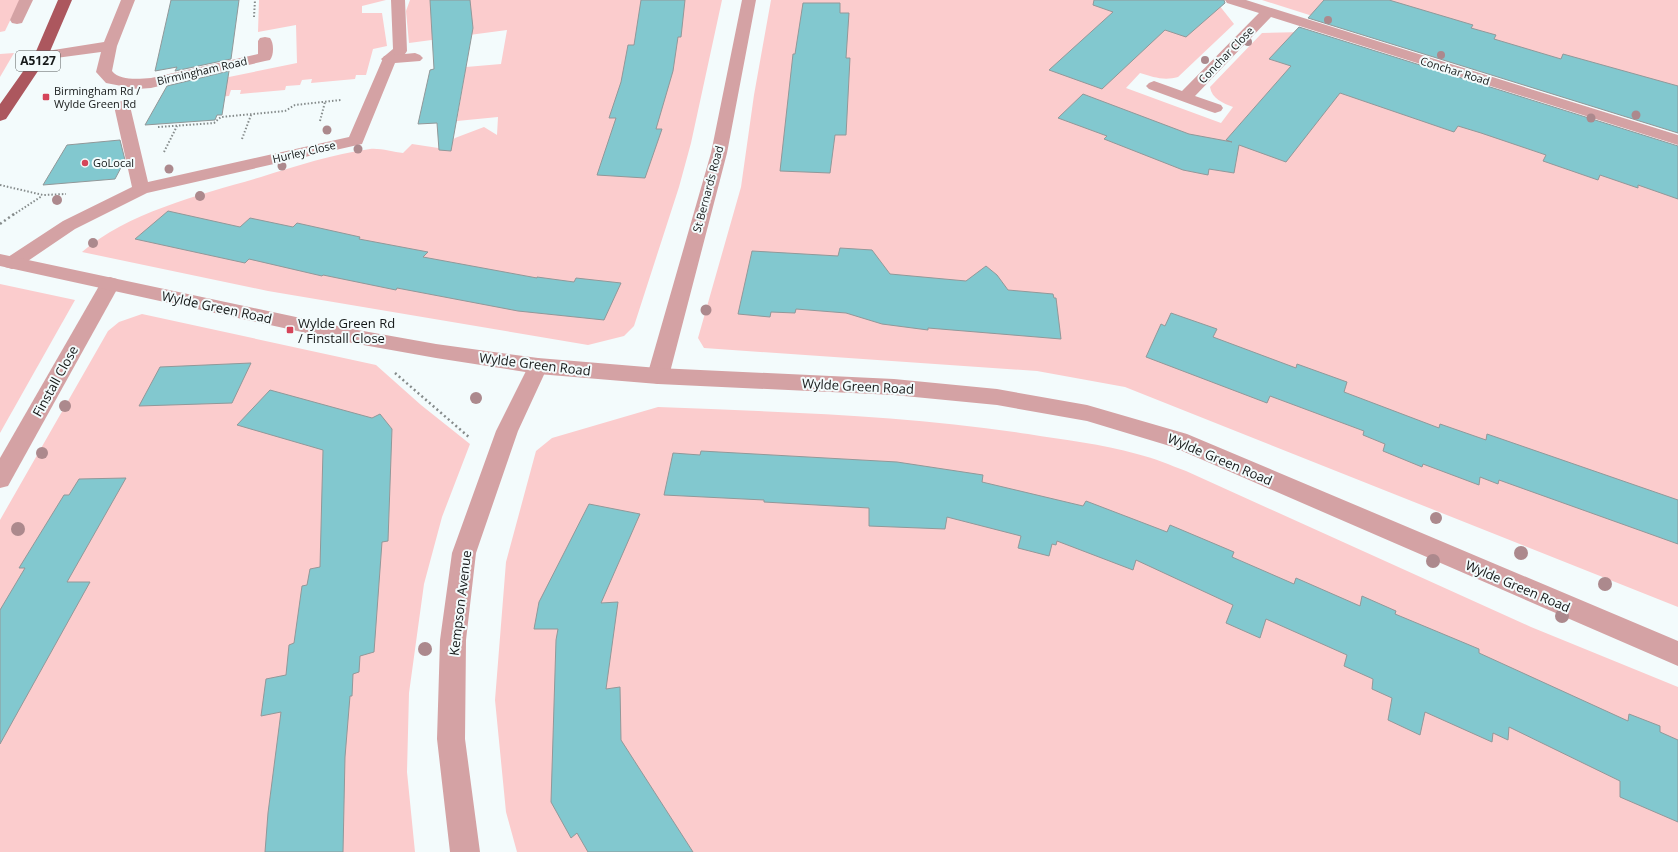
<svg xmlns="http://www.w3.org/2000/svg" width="1678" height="852" viewBox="0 0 1678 852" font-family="'Open Sans',sans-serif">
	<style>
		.green { fill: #fbcccd }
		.building { fill: #82c8cf; stroke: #919899 }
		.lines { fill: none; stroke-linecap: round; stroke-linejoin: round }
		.path-far1 { stroke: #858b8b; stroke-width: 2; stroke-dasharray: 1.5 2; stroke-linecap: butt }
		.path { stroke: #858b8b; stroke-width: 2.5; stroke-dasharray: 2 3; stroke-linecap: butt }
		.service { fill: #d4a2a4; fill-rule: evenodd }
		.minor { fill: #d4a2a4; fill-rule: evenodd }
		.tertiary { fill: #d4a2a4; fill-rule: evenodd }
		.primary { fill: #ac575e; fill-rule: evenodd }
		.tree { fill: #ac898d }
		.poi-dot { fill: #d5455a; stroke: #f3fbfc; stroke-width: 1.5 }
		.labels { text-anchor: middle; stroke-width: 4; stroke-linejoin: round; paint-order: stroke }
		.far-street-label { font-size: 11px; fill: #151818; stroke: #f3fbfc }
		.far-poi-label { font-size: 11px; fill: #151818; stroke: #f3fbfc; text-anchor: start }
		.shield { fill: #f3fbfc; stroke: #585c5c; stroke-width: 1 }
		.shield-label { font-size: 12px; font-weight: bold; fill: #151818 }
		.street-label { font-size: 13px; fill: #151818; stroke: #f3fbfc }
		.poi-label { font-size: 13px; fill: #151818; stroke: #f3fbfc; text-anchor: start }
	</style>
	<rect width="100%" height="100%" fill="#f3fbfc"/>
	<g class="green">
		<path d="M0,0H20L5,31L0,32Z"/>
		<path d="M259,0H386L362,6V13H382L387,46L373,49L366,75H356L355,79L311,83L312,79L302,80L300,85L286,86L285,90L240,94L241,90H231L229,96L158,101L165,90L297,63L296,25L258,32Z"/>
		<path d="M410,0H722L691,143L679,187L634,326L624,336L588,345L268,291L82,252C128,212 203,194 261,177C296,166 333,154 370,149C380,148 393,152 403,153L412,144L445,149L455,138L484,127L497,135L498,117L457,121L466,67L501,64L507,30L409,43L406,11Z"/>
		<path d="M771,0H1205L1219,5L1234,24L1178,77C1164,81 1153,77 1140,73L1126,88L1221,123L1233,107C1223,103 1212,99 1210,87L1262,33L1304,32L1678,154V607L1125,387L1037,371L704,348L698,338L741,187L754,95Z"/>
		<path d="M1262,0H1678V132Z"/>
		<path d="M14,53L0,77V54Z"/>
		<path d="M0,284L75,300L0,433Z"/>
		<path d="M142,314L376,365L421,405L470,444L442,517L424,584L409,693L407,772L415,852H0V520L108,331L119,322Z"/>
		<path d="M658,407C781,412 905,415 1028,434C1064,440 1102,444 1137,454C1154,458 1170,465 1186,471L1531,627L1678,687V852H517L506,812L495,700L506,562L536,451L552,438Z"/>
	</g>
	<g class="building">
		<path d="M171,0H239L231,59L175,71L177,67L155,71Z"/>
		<path d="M430,0H470L473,28L451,151L439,150L437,123L418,124L430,70L434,69Z"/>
		<path d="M641,0H685L681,37H678L673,71L656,129H662L645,178L597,175L616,118H609L621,82L628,45H634Z"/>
		<path d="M1094,0H1224L1225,3L1186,37L1165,30L1102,89L1049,70L1113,12L1093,5Z"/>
		<path d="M1324,0H1389L1473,25L1471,28L1496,35L1494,39L1561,59L1563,54L1678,86V133L1308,18Z"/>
		<path d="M803,3H840V13H849L846,58H850L846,135H835L830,173L780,171L793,54H795Z"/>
		<path d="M1299,27L1678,146V199L1638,185V188L1600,175L1598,180L1543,161L1546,155L1481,133L1458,126L1454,132L1340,93L1286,162L1239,145L1234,173L1209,169L1208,175L1183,170L1104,139L1107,136L1058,118L1083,94L1189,134L1232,142L1226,140L1291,66L1269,59Z"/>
		<path d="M229,71L222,115H217L215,120L145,125L167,86Z"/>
		<path d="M120,140L125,160L115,179L43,185L67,145Z"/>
		<path d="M168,211L240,227L250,218L293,227L297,223L360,237L359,239L428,252L423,257L537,278V277L574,282L576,278L621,283L604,320L518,311L397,288L396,290L323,275L322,276L249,259L245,263L135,239Z"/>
		<path d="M840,248L872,250L890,274L966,281L986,266L997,275L1008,290L1053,294L1054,298H1056L1061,339L928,328V330L882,324L846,313L796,309L795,313L771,312L770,317L738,314L752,251L838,256Z"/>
		<path d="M1171,313L1217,329L1213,337L1296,368L1297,364L1347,382L1344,392L1439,428L1440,424L1486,440L1487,434L1678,500V544L1499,480L1498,484L1480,477L1479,485L1423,464L1422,467L1383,451L1385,444L1363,435L1364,431L1270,396L1267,403L1146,357L1161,324L1165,326Z"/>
		<path d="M251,363L232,403L139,406L160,367Z"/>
		<path d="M270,390L372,418L380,414L392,429L388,541L382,542L374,652L360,656L359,672L353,674L352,696H350L345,757L343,852H265L268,813L281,712L261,716L266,679L286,675L289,645L294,643L302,586L307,585L310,569L320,567L323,450L237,425Z"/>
		<path d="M701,451L897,462L983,475L982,482L1083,506L1086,501L1167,532L1170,525L1234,552L1232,557L1294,584L1296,578L1360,606L1362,596L1396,611L1395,614L1479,649V653L1628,721L1629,714L1660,726V732L1678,740V822L1620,797V781L1509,727L1508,740L1493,733L1492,742L1425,712L1420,735L1388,720L1392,698L1372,689L1373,679L1344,666L1347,655L1266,619L1260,638L1226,623L1233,605L1136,560L1133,570L1057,541L1056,545L1052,544L1049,556L1018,548L1021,536L947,517L945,529L869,526V508L764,502V500L664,495L673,453L700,455Z"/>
		<path d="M126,478L67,582H90L0,744V610L25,568H19L64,495H69L79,479Z"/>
		<path d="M589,504L640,514L601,603L618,602L606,689L620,687L621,740L693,852H588L577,833L571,838L551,802L556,640L558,629H534L539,602Z"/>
	</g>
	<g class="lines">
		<g class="path-far1">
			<path d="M254,17L255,0"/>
			<path d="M320,121L325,102"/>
			<path d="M158,127L214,123L221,117L285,111L295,105L341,100"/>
			<path d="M242,139L251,115"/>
			<path d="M164,152L177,126"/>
			<path d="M0,185L43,195L66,194"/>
			<path d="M13,215L42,196"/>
		</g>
		<g class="path">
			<path d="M0,224L14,214"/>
			<path d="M395,373L470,438"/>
		</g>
		<g class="service">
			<path d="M19,0H33L22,23L17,24L12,23L10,20Z"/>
			<path d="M121,0H135L117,46L112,71C120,81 139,79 151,78L258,54V41L260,38L265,37L270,38C274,43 274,55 270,60L265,61L151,88L137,89L106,83L96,72L101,52L41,60L36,59L34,56L36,53L41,52L104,42Z"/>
			<path d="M391,0H405L407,51C402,59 393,65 384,62L381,59L393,49Z"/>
		</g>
		<g class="minor">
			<path d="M742,0H756L727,153L669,376L665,382L658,384L651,382L647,376L711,153Z"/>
			<path d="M1225,0H1246L1678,135V145L1271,17L1195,96L1221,105L1223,108L1221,111L1215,113L1209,111L1149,89L1146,86L1149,83L1154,81L1182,91L1259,13L1227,3Z"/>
			<path d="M415,53L420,55L423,58L420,61L395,63L362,144L147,193L75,229L19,267L12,269L5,267L3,263L5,259L63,221L132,187L114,106L116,103L122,101L128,103L130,106L148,182L349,137L384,56Z"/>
			<path d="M110,277L117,279L120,284L8,486L0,488V458L103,279Z"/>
			<path d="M538,358L545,361L548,366L518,431L476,553L466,640L465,739L480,852H450L437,739L440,640L452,553L496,431L531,361Z"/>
		</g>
		<path class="tertiary" d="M0,254L352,329L436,344L538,358L658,368L894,379L997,389L1087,405L1187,434L1678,641V666L1173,447L1087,421L997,405L894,395L658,384L538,374L436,358L352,343L0,266Z"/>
		<path class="primary" d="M58,0H72L48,56L6,119L0,121V104L34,56Z"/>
	</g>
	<g class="tree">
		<circle cx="1328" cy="20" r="4"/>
		<circle cx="1248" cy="42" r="4"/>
		<circle cx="1441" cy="55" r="4"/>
		<circle cx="1205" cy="60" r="4"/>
		<circle cx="1636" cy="115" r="4.5"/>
		<circle cx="1591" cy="118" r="4.5"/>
		<circle cx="327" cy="130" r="4.5"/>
		<circle cx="358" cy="149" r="4.5"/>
		<circle cx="282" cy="166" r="4.5"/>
		<circle cx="169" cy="169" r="4.5"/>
		<circle cx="200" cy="196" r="5"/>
		<circle cx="57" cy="200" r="5"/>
		<circle cx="93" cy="243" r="5"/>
		<circle cx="706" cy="310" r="5.5"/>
		<circle cx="476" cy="398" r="6"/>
		<circle cx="65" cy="406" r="6"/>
		<circle cx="42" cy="453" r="6"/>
		<circle cx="1436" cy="518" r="6"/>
		<circle cx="18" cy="529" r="7"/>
		<circle cx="1521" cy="553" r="7"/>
		<circle cx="1433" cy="561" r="7"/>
		<circle cx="1605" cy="584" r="7"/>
		<circle cx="1562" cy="616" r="7"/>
		<circle cx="425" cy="649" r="7"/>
	</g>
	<g class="poi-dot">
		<rect x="42" y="93" width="8" height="8" rx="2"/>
		<circle cx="85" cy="163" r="4"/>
		<rect x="286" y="326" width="8" height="8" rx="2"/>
	</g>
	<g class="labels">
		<g class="far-street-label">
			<text transform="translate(1226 55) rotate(-46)" y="4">Conchar Close</text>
			<text transform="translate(202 71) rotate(-13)" y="4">Birmingham Road</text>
			<text transform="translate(1455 71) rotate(17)" y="4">Conchar Road</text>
			<text transform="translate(304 152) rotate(-13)" y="4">Hurley Close</text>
			<text transform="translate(708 189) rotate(-75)" y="4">St Bernards Road</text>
		</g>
		<g class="far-poi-label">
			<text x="54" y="95">Birmingham Rd /<tspan x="54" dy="13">Wylde Green Rd</tspan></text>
			<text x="93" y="167">GoLocal</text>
		</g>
		<rect class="shield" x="16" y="51" width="44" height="20" rx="3"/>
		<g class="shield-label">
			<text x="38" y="65">A5127</text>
		</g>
		<g class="street-label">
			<text transform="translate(217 307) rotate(12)" y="5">Wylde Green Road</text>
			<text transform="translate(535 364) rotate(7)" y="5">Wylde Green Road</text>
			<text transform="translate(55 381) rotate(-61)" y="5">Finstall Close</text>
			<text transform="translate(858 386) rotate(3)" y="5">Wylde Green Road</text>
			<text transform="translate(1220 459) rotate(23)" y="5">Wylde Green Road</text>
			<text transform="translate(1518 586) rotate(23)" y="5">Wylde Green Road</text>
			<text transform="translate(460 603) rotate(-83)" y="5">Kempson Avenue</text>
		</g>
		<g class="poi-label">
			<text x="298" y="328">Wylde Green Rd<tspan x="298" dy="15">/ Finstall Close</tspan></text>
		</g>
	</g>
</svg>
